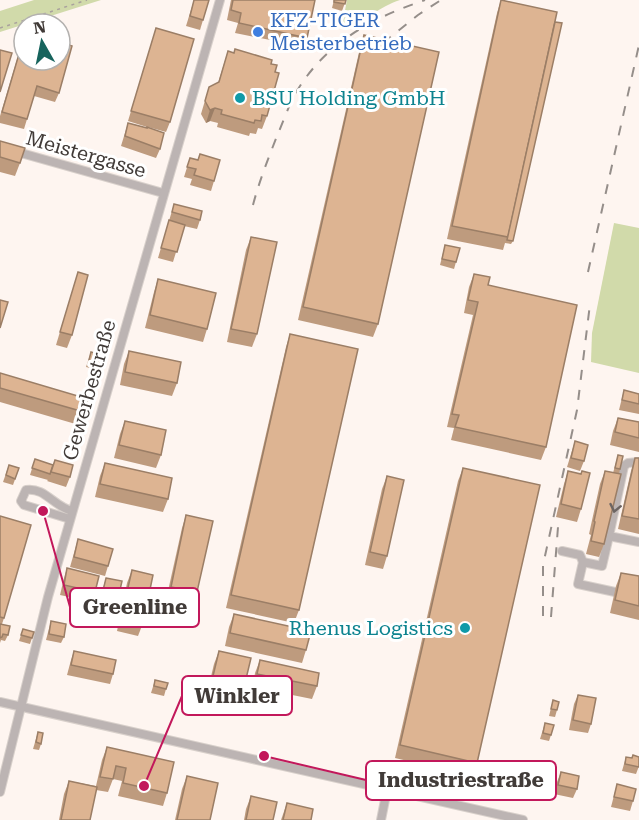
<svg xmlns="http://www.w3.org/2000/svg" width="639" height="820" viewBox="0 0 639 820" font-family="'Roboto Serif',serif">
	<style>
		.green { fill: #d1daaa }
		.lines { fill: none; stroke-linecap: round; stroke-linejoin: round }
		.minor-casing { stroke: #d8d0cb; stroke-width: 10 }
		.path { stroke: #a9a19d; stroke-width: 1.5; stroke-dasharray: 3 4.5; stroke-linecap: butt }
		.minor { stroke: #bcb4b3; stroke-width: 8 }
		.rail { stroke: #958e8a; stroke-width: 2; stroke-dasharray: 10 10; stroke-linecap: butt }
		.wall { fill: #be9b7e }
		.shaded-wall { fill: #9b7e66 }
		.building { fill: #ddb492; stroke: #9b7e66; stroke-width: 1.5 }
		.oneway { stroke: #6c6563 }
		.shop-dot { fill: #3f7fe0; stroke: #fff; stroke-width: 2 }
		.culture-dot { fill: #0f9aa8; stroke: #fff; stroke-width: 2 }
		.labels { text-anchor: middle; stroke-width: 6; stroke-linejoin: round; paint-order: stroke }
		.shop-label { font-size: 20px; fill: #366cbe; stroke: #fff; text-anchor: start }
		.culture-label { font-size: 20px; fill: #0d838f; stroke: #fff; text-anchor: start }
		.street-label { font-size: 20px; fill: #413b38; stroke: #fff }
		.leader { fill: none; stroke: #c2185b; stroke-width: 2 }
		.callout-dot { fill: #c2185b; stroke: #fff; stroke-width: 2 }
		.callout { fill: #fff; stroke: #c2185b; stroke-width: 2 }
		.callout-label { font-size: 21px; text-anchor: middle; font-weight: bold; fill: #413b38 }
	</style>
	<rect width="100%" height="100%" fill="#fef5f0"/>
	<g class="green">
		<path d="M34,0H101L0,32V11Z"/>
		<path d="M347,0H400C380,6 363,24 342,26Z"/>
		<path d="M614,223L639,228V373L591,362L592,333Z"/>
	</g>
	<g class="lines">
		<g class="minor-casing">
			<g id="minor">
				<path d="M0,147L163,193"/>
				<path d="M639,462L628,463L624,466L609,536L639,542"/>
				<path d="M70,519L24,505L21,501L26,490C45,487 53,506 72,511"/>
				<path d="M562,551L580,555L583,562L602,566L609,536"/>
				<path d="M583,562L578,584L615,592"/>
				<path d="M0,702L523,820"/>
				<path d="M0,792L48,597L220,0"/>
				<path d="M381,820L387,790"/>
			</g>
		</g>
		<path class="path" d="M0,28L87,0"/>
		<use href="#minor" class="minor"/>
		<g class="rail">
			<path d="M383,43L418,15L441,0"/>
			<path d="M253,205C259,182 268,159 277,136C284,120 290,101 300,86C330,40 375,17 425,0"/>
			<path d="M588,272L639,45"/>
			<path d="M543,616V565L577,410L590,304"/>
			<path d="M551,617L558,527"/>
		</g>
	</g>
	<g class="wall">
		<path d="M194,0H209L200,30L186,26Z"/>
		<path d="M231,0H315L307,38L304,47L291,45L290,51L284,52L285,43L235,33L238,23L227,20Z"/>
		<path d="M334,0H346L342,11L332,8Z"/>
		<path d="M501,0L513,241L511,244L505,243L503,250L447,239L497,13Z"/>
		<path d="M156,28L170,122L166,132L148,127L160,149L156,158L121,146L128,123L147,128V127L128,121Z"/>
		<path d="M364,35L378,324L373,337L298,320L360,48Z"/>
		<path d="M24,36L59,93L55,102L34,96L24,129L0,123V116Z"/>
		<path d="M228,51L271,64L275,72L267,116L262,129L258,128L256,134L250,133L249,136L217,127L218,123L210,121L206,123L201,114L209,87L218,83Z"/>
		<path d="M0,141L20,163L15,176L0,172Z"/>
		<path d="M190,158L214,181L211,191L190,185L192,179L184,177Z"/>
		<path d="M174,204L200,220L197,229L184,226L173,262L158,258Z"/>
		<path d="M251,237L257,334L252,347L227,342L246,250Z"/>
		<path d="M445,245L456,262L454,269L440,265Z"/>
		<path d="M78,272L72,335L67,348L56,345Z"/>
		<path d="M474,274L488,285L546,447L541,460L451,440L454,428L447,427L473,315L464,313L469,287Z"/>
		<path d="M158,279L207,329L203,342L145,328L154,292Z"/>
		<path d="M290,334L299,610L294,623L226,608L286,347Z"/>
		<path d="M129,351L177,383L172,396L120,385L124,364Z"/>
		<path d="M91,352L104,356L99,370L86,367Z"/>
		<path d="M0,373L84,412L79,425L0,402Z"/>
		<path d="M624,390L639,394V414L619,410Z"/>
		<path d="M618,418L639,422V452L610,445L613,431Z"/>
		<path d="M125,421L161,455L156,468L114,458L120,434Z"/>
		<path d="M575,441L584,461L580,471L567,467Z"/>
		<path d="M618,455L620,469L604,544L599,557L586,554L591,535L589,534L600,484L605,471L613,473Z"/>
		<path d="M635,458H639V534L618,529L631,471Z"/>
		<path d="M35,459L70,477L66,487L47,481L48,480L30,475Z"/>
		<path d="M105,463L168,499L163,512L95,497L100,476Z"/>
		<path d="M9,465L19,468L13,485L3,482Z"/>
		<path d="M463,468L477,763L472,776L395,758L458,481Z"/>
		<path d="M568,471L581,474V509L577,522L556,517L564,484Z"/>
		<path d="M387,476V556L383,569L365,565L382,489Z"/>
		<path d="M186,515L197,592L192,605L166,600L182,528Z"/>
		<path d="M0,516L4,618L2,624L8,635L5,641L1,640L0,643Z"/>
		<path d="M78,539L108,566L105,576L70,567Z"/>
		<path d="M67,568L95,592L92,602L60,595L64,578Z"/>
		<path d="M132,570L143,623L138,636L117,631L127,583Z"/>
		<path d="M621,573L639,576V620L610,613L616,586Z"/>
		<path d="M106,578L117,603L114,612L98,609L103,588Z"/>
		<path d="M73,601L90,614L88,621L69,617Z"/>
		<path d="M234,614L306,650L302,663L225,646L229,627Z"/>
		<path d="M51,621L64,637L61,643L46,640Z"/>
		<path d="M23,629L32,638L30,644L19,641Z"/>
		<path d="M74,651L113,674L110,684L67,675L71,660Z"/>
		<path d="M219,651L245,683L241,696L208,689L214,664Z"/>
		<path d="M260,660L317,686L312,699L253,687L255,673Z"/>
		<path d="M155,680L166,689L164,696L151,693Z"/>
		<path d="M578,695L591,724L588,733L569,730L574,704Z"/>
		<path d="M553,700L557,710L555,717L549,716Z"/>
		<path d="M545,723L551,735L549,741L540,739Z"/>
		<path d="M38,732L41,744L39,750L33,749Z"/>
		<path d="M107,747L167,793L163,806L118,796L122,781L113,779L108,792L96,790L90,820H59L64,794L69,781L96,786L102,760Z"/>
		<path d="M626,757L639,766L636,774L622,771Z"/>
		<path d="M510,764L542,781L539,791L504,784Z"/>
		<path d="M561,772L577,789L573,798L554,794L557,782Z"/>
		<path d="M187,776L210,820H175L182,789Z"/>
		<path d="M617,784L633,801L630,811L611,807Z"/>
		<path d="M251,796L273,820H244L246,809Z"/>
		<path d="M287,803L311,820H281Z"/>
	</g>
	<g class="shaded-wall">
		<path d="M285,48H291L290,51L284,52Z"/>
		<path d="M215,108L210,121L206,123L210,110Z"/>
	</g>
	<g class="building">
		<path d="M194,0H209L203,20L190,16Z"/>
		<path d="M233,0H315L307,38L239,23L241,13L231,10Z"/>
		<path d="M334,0H346L345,4L334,2Z"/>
		<path d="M501,0L557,12L508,237L452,226Z"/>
		<path d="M555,22L562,23L513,241L507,240Z"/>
		<path d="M156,28L194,39L170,122L131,111Z"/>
		<path d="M364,35L439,52L378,324L303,307Z"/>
		<path d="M24,37V60H60V42L72,46L59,93L37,86L27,119L2,112Z"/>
		<rect x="285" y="43" width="6" height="5"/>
		<path d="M235,49L272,60L271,64L277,65L275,72L279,73L267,116L262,115L261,121L255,120L254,123L221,114L222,110L215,108L210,110L205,101L209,87L219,82L228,51L234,53Z"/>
		<path d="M0,50L12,53L0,92Z"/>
		<path d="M128,123L147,128V127L164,133L160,149L125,136Z"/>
		<path d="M0,141L25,148L20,163L0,157Z"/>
		<path d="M200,154L220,160L214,181L194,175L196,169L187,167L190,158L198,160Z"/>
		<path d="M174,204L202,211L200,220L172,212Z"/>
		<path d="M169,220L185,225L177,252L161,248Z"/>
		<path d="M251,237L277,242L257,334L231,329Z"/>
		<path d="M445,245L460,248L456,262L442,259Z"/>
		<path d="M78,272L88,275L72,335L60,332Z"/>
		<path d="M474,274L490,277L488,285L577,305L546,447L455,427L459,415L452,414L478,302L468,300Z"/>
		<path d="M158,279L216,293L207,329L150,315Z"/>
		<path d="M0,300L8,302L0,328Z"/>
		<path d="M290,334L358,349L299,610L231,595Z"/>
		<path d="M129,351L181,362L177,383L125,372Z"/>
		<path d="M91,352L104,356L101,364L89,360Z"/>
		<path d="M0,373L88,399L84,412L0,388Z"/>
		<path d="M624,390L639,394V404L622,400Z"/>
		<path d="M618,418L639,422V438L615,432Z"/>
		<path d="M125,421L166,430L161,455L119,445Z"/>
		<path d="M575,441L588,445L584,461L571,458Z"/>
		<path d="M618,455L623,456L620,469L615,468Z"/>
		<path d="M635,458H639V519L622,516Z"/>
		<path d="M35,459L53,465L50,474L32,468Z"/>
		<path d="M55,460L73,465L70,477L51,472Z"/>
		<path d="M105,463L172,478L168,499L100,484Z"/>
		<path d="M9,465L19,468L15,479L6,475Z"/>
		<path d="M463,468L540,485L477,763L400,745Z"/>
		<path d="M568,471L581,474L582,471L590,473L581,509L561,504Z"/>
		<path d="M605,471L621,474L604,544L591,541L595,522L594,521Z"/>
		<path d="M387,476L404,480L387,556L370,552Z"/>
		<path d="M186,515L213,521L197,592L171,587Z"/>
		<path d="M0,516L31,525L4,618L0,617Z"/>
		<path d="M78,539L113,549L108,566L74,557Z"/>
		<path d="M67,568L99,576L95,592L64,585Z"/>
		<path d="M132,570L153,575L143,623L121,618Z"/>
		<path d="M621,573L639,576V606L615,600Z"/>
		<path d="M106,578L122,581L117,603L101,599Z"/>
		<path d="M234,614L311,631L306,650L230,633Z"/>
		<path d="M51,621L66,624L64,637L49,634Z"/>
		<path d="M0,624L10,626L8,635L3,634L2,637L0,638Z"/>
		<path d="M23,629L34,632L32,638L21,635Z"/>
		<path d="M74,651L116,660L113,674L71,665Z"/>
		<path d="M219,651L251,658L245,683L213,676Z"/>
		<path d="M260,660L319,673L317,686L257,674Z"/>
		<path d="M155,680L168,683L166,689L154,686Z"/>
		<path d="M578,695L596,698L591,724L573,720Z"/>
		<path d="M553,700L559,702L557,710L551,709Z"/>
		<path d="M545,723L554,725L551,735L543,733Z"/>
		<path d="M38,732L43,733L41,744L36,742Z"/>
		<path d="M107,747L174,762L167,793L123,783L126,768L116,766L113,779L100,777Z"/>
		<path d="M633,755L639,757V767L625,764L626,757L632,758Z"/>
		<path d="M561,772L579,776L577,789L558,785Z"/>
		<path d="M187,776L218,783L210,820H177Z"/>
		<path d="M69,781L97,787L90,820H61Z"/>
		<path d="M617,784L636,789L633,801L614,797Z"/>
		<path d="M251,796L277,802L273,820H246Z"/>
		<path d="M287,803L313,809L311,820H283Z"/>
	</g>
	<defs><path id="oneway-chevron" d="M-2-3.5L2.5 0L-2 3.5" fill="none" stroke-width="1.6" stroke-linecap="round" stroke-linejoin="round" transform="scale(1.5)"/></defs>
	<use class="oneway" href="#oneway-chevron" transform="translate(615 508) rotate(102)"/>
	<circle class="shop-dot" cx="258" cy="32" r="6"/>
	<g class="culture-dot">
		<circle cx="240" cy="98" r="6"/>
		<circle cx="465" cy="628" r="6"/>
	</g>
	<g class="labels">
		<g class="shop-label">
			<text x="270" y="27">KFZ-TIGER<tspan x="270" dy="23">Meisterbetrieb</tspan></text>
		</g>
		<g class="culture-label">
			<text x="252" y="105">BSU Holding GmbH</text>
			<text x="453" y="635" text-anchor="end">Rhenus Logistics</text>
		</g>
		<g class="street-label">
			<text transform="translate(86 154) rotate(16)" y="7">Meistergasse</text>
			<text transform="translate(89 390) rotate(-74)" y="7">Gewerbestraße</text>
		</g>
	</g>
	<path class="leader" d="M43 511L70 607M144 786L182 696M264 756L366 780"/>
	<g class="callout-dot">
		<circle cx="43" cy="511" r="6"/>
		<circle cx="144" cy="786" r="6"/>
		<circle cx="264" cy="756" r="6"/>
	</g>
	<g class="callout">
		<rect x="70" y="588" width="129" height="39" rx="6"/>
		<rect x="182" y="676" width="110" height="39" rx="6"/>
		<rect x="366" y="761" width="190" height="39" rx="6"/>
	</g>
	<g class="callout-label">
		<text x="135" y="614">Greenline</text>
		<text x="237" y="703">Winkler</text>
		<text x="461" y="787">Industriestraße</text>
	</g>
	<g transform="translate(42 42) rotate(351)"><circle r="28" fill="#ffffff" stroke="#b3b1af" stroke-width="1.5"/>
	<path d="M0-4.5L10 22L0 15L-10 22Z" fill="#17645d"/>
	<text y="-9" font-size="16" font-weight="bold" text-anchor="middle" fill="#413b38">N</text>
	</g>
</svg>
